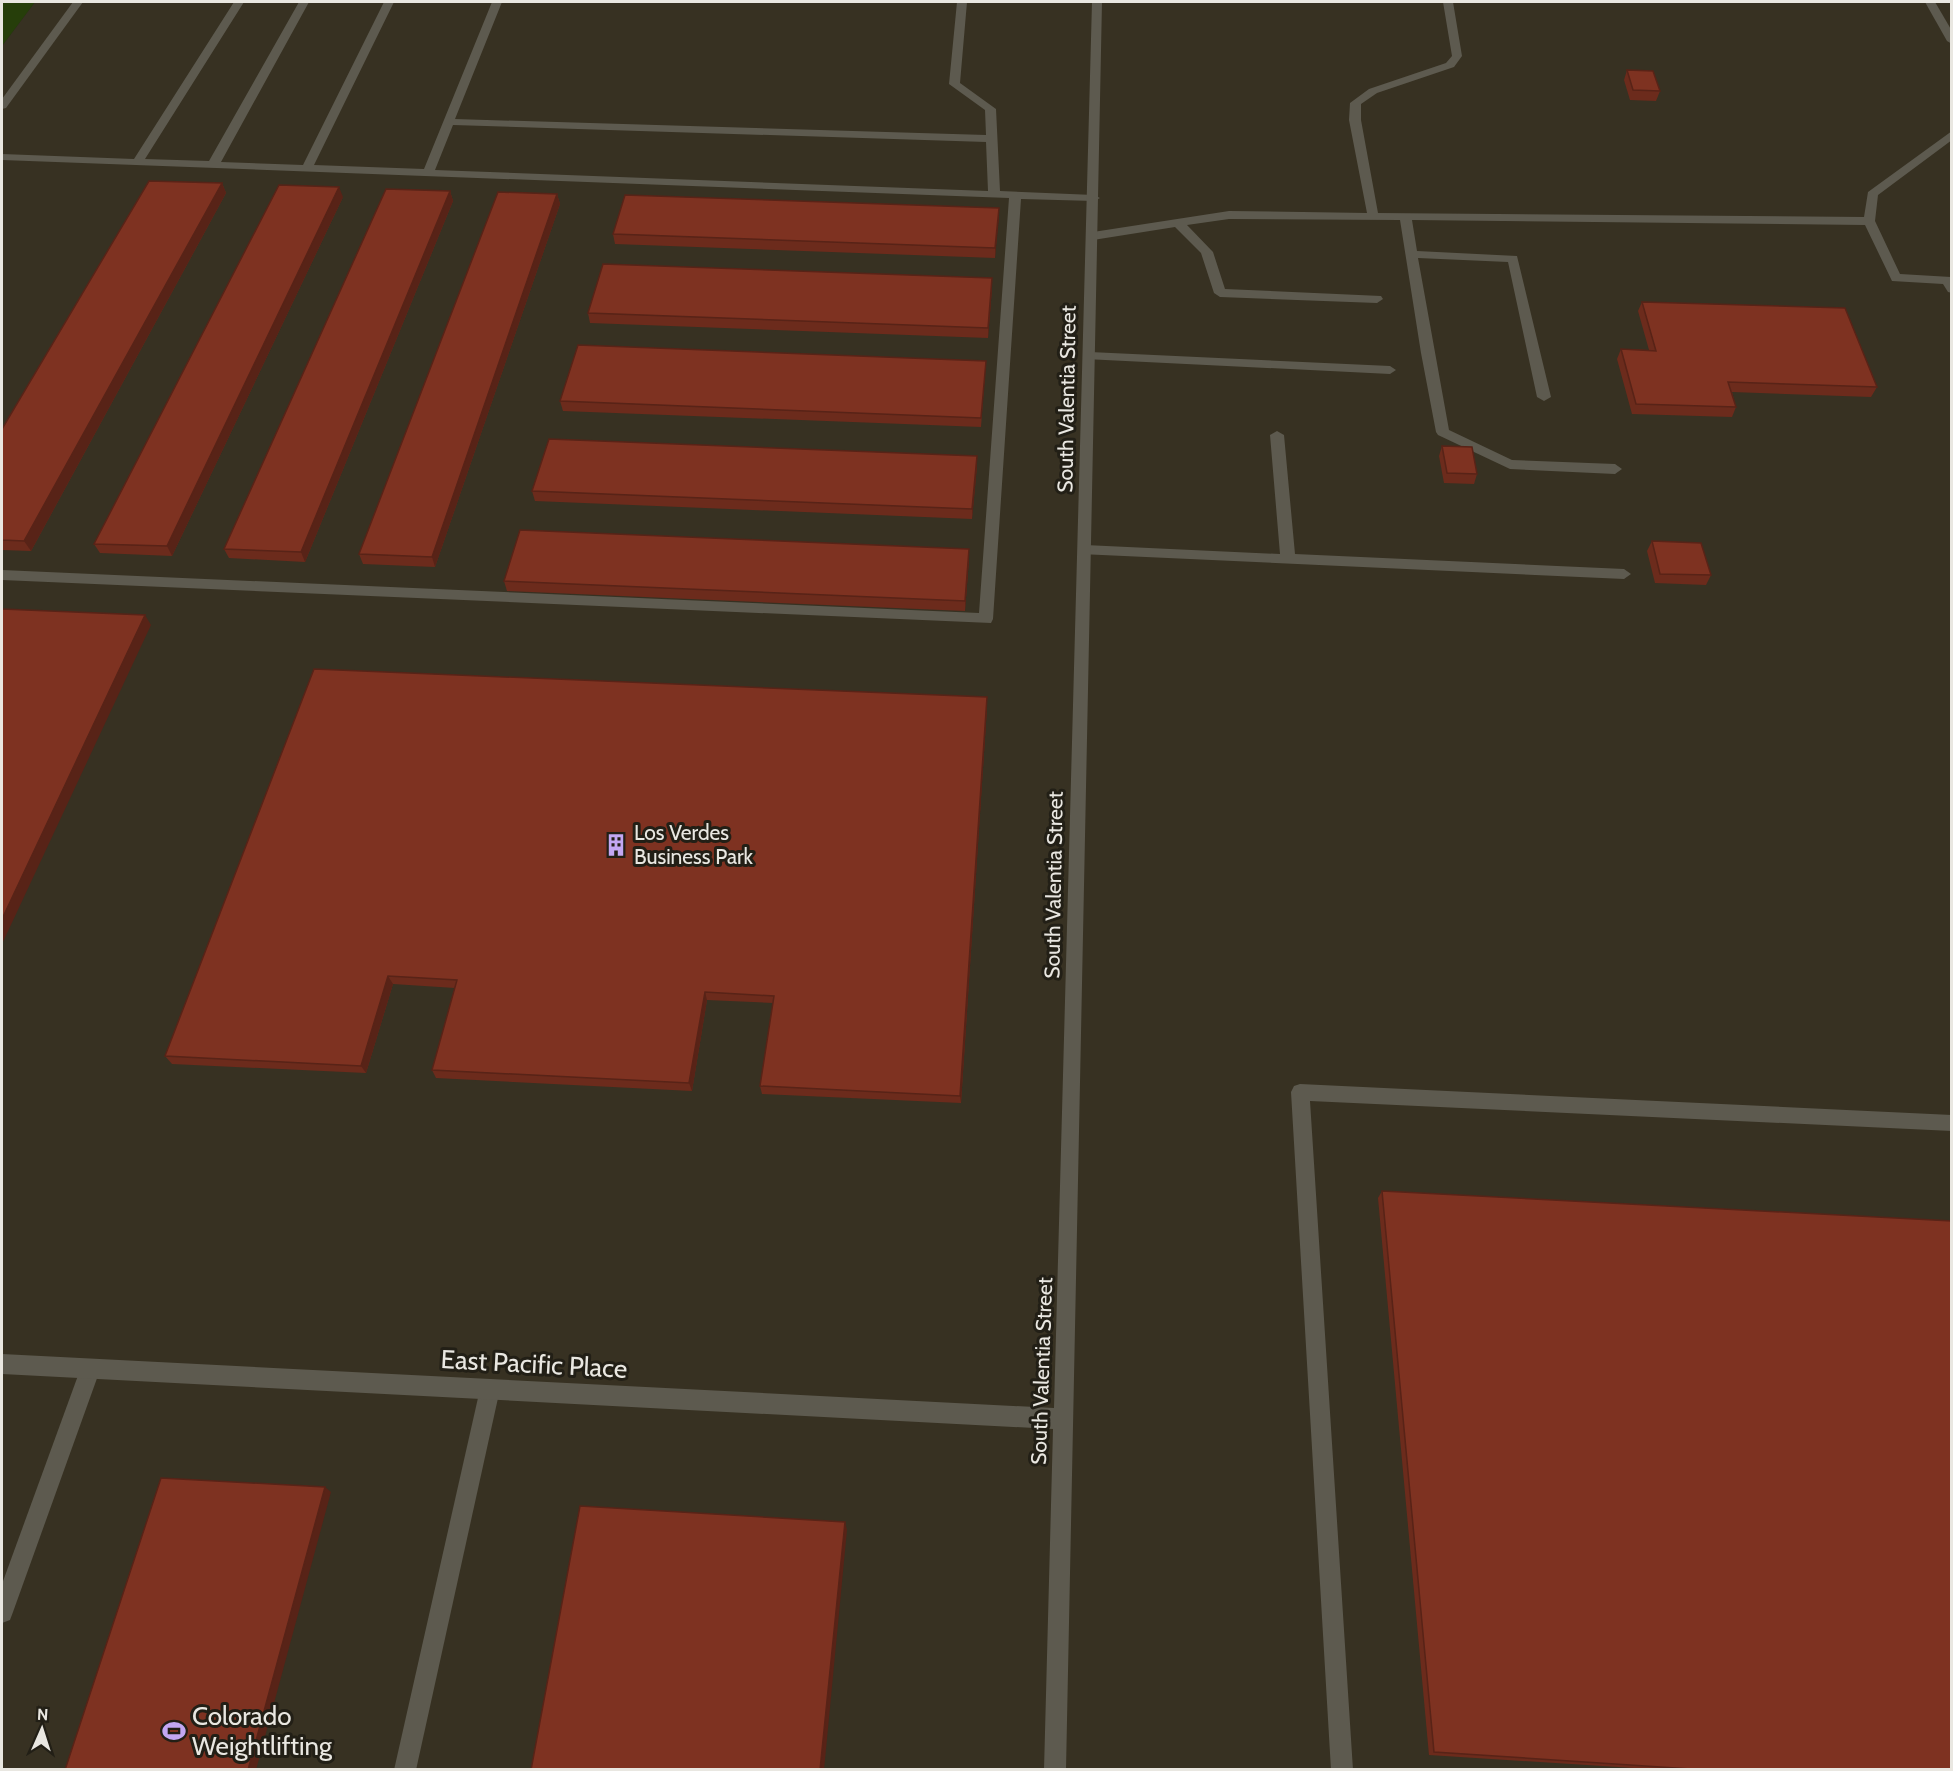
<svg xmlns="http://www.w3.org/2000/svg" width="1953" height="1771" viewBox="0 0 1953 1771" font-family="Cabin,sans-serif">
	<style>
		.built { fill: #373122 }
		.green { fill: #263e0a }
		.lines { fill: none; stroke-linecap: round; stroke-linejoin: round }
		.service { fill: #5d5a4f; fill-rule: evenodd }
		.minor { fill: #5d5a4f; fill-rule: evenodd }
		.wall { fill: #6c2b1c }
		.shaded-wall { fill: #582317 }
		.building { fill: #7e3221; stroke: #582317; stroke-width: 1.5 }
		.labels { text-anchor: middle; stroke-width: 6; stroke-linejoin: round; paint-order: stroke }
		.street-label { font-size: 21px; fill: #e9e7e1; stroke: #221f16 }
		.poi-label { font-size: 21px; fill: #e9e7e1; stroke: #221f16; text-anchor: start }
		.near-street-label { font-size: 26px; fill: #e9e7e1; stroke: #221f16 }
		.near-poi-label { font-size: 26px; fill: #e9e7e1; stroke: #221f16; text-anchor: start }
	</style>
	<rect width="100%" height="100%" fill="#2c291f"/>
	<path class="built" d="M35,2H1951V1769H2V46Z"/>
	<path class="green" d="M2,2H35L2,46Z"/>
	<g class="lines">
		<g class="service">
			<path d="M73,2H83L6,108L2,109V99Z"/>
			<path d="M234,2H244L145,159L209,161L299,2H309L221,162L303,165L384,2H394L314,165L424,169L492,2H502L455,119L986,135L985,110L949,84L957,2H967L960,83L996,109L1000,191L1094,195L1100,198L1094,201L1021,199L993,619L991,623L2,580V570L979,613L1009,198L2,160V154L134,159ZM453,125L986,142L988,191L435,170Z"/>
			<path d="M1443,2H1453L1462,56L1454,67L1377,93L1361,104V120L1378,213L1864,217L1868,192L1952,131V140L1878,195L1875,221L1900,274L1951,277L1952,293L1948,292L1943,284L1892,281L1865,225L1412,220L1417,251L1517,256L1551,397L1544,401L1537,397L1508,262L1418,258L1449,430L1512,460L1615,464L1622,469L1615,474L1510,469L1438,435L1436,432L1421,353L1400,220L1229,219L1187,225L1213,252L1225,289L1381,296L1383,299L1377,303L1220,297L1214,293L1201,253L1175,227L1093,240L1087,236L1093,232L1229,211L1367,213L1349,120L1350,103L1369,89L1446,63L1452,56Z"/>
			<path d="M1925,2H1935L1952,31V44L1947,41Z"/>
			<path d="M1090,352L1390,366L1396,370L1390,374L1085,359L1084,356L1085,353Z"/>
			<path d="M1277,431L1284,435L1295,554L1624,569L1631,574L1624,579L1080,554L1078,550L1080,546L1085,545L1280,554L1270,435Z"/>
			<path d="M1300,1084L1952,1115V1131L1310,1101L1353,1770H1331L1291,1092L1294,1086Z"/>
			<path d="M90,1360L97,1363L100,1370L13,1612L10,1620L2,1623V1584L80,1370L83,1363Z"/>
			<path d="M490,1379L497,1382L500,1389L416,1770H394L480,1389L483,1382Z"/>
		</g>
		<path class="minor" d="M1092,2H1102L1066,1770H1044L1053,1429L2,1374V1354L1054,1408Z"/>
	</g>
	<g class="wall">
		<path d="M1627,70L1660,91L1656,101L1630,100L1624,80Z"/>
		<path d="M222,183L226,193L31,551L2,550V429Z"/>
		<path d="M450,191L453,201L305,562L229,558L224,549Z"/>
		<path d="M557,194L560,204L435,567L363,564L359,554Z"/>
		<path d="M343,197L172,556L100,553L94,544Z"/>
		<path d="M999,208L995,258L615,244L613,234Z"/>
		<path d="M992,288L988,338L590,323L588,313Z"/>
		<path d="M1642,302L1877,387L1871,397L1732,392L1736,407L1732,417L1632,414L1617,359L1621,349L1649,350L1638,311Z"/>
		<path d="M985,371L981,427L563,411L560,401Z"/>
		<path d="M1442,446L1477,474L1474,484L1444,483L1439,456Z"/>
		<path d="M977,466L972,519L535,501L532,491Z"/>
		<path d="M1652,541L1711,575L1706,585L1655,583L1647,551Z"/>
		<path d="M969,549V559L965,611L507,591L504,581Z"/>
		<path d="M987,707L961,1103L762,1094L760,1086L773,1003L707,1000L692,1091L436,1078L432,1070L455,988L393,984L366,1073L172,1064L165,1056Z"/>
		<path d="M1382,1191L1952,1770H1665L1429,1755L1378,1198Z"/>
	</g>
	<g class="shaded-wall">
		<path d="M222,183L226,193L31,551L24,541Z"/>
		<path d="M339,187L343,197L172,556L167,546Z"/>
		<path d="M450,191L453,201L305,562L301,552Z"/>
		<path d="M557,194L560,204L435,567L432,557Z"/>
		<path d="M999,208V218L995,258V248Z"/>
		<path d="M992,278V288L988,338V328Z"/>
		<path d="M977,456V466L972,519V509Z"/>
		<path d="M969,549V559L965,611V601Z"/>
		<path d="M145,615L151,625L2,944V919Z"/>
		<path d="M987,697V707L961,1103L960,1096Z"/>
		<path d="M388,976L393,984L366,1073L361,1066Z"/>
		<path d="M705,992L707,1000L692,1091L689,1083Z"/>
		<path d="M325,1487L331,1492L256,1770H248Z"/>
		<path d="M845,1522L847,1530L824,1770H820Z"/>
	</g>
	<g class="building">
		<path d="M1627,70L1653,71L1660,91L1633,90Z"/>
		<path d="M149,181L222,183L24,541L2,540V429Z"/>
		<path d="M279,185L339,187L167,546L94,544Z"/>
		<path d="M386,189L450,191L301,552L224,549Z"/>
		<path d="M498,192L557,194L432,557L359,554Z"/>
		<path d="M625,195L999,208L995,248L613,234Z"/>
		<path d="M603,264L992,278L988,328L588,313Z"/>
		<path d="M1642,302L1845,308L1877,387L1728,382L1736,407L1636,404L1621,349L1656,351Z"/>
		<path d="M578,345L986,361L981,418L560,401Z"/>
		<path d="M549,439L977,456L972,509L532,491Z"/>
		<path d="M1442,446L1472,447L1477,474L1447,473Z"/>
		<path d="M520,530L969,549L965,601L504,581Z"/>
		<path d="M1652,541L1701,543L1711,575L1660,574Z"/>
		<path d="M2,609L145,615L2,919Z"/>
		<path d="M314,669L987,697L960,1096L760,1086L774,996L705,992L689,1083L432,1070L457,980L388,976L361,1066L165,1056Z"/>
		<path d="M1382,1191L1952,1221V1770H1706L1434,1752Z"/>
		<path d="M161,1478L325,1487L248,1770H65Z"/>
		<path d="M580,1506L845,1522L820,1770H531Z"/>
	</g>
	<defs>
		<g id="building-bare" transform="scale(1.8)"><path d="M-4-6H4V6H1V3H-1V6H-4ZM-2.5-4.3h1.7v1.8h-1.7ZM.8-4.3h1.7v1.8H.8ZM-2.5-1h1.7V.8h-1.7ZM.8-1h1.7V.8H.8Z" fill="#c3a7f2" stroke="#221f16" stroke-width="2.5" paint-order="stroke"/></g>
		<g id="stadium-bare" transform="scale(1.8)"><path d="M0-5a6.5 5 0 1 0 0 10a6.5 5 0 1 0 0-10ZM-3.5-1.8h7v3.6h-7Z" fill="#c3a7f2" stroke="#221f16" stroke-width="2.5" paint-order="stroke"/></g>
	</defs>
	<g fill-rule="evenodd">
		<use href="#building-bare" x="616" y="845"/>
		<use href="#stadium-bare" x="174" y="1731"/>
	</g>
	<g class="labels">
		<g class="street-label">
			<text transform="translate(1067 399) rotate(-89)" y="7">South Valentia Street</text>
			<text transform="translate(1054 885) rotate(-89)" y="7">South Valentia Street</text>
			<text transform="translate(1042 1371) rotate(-88)" y="7">South Valentia Street</text>
		</g>
		<g class="poi-label">
			<text x="634" y="840">Los Verdes<tspan x="634" dy="24">Business Park</tspan></text>
		</g>
		<g class="near-street-label">
			<text transform="translate(534 1364) rotate(3)" y="9">East Pacific Place</text>
		</g>
		<g class="near-poi-label">
			<text x="192" y="1725">Colorado<tspan x="192" dy="30">Weightlifting</tspan></text>
		</g>
	</g>
	<rect width="1953" height="1771" fill="none" stroke="#e9e7e1" stroke-width="6"/>
	<g transform="translate(42 1729) rotate(3)" stroke="#221f16" stroke-width="4.5" paint-order="stroke">
	<path d="M0-4.5L10 22L0 15L-10 22Z" fill="#e9e7e1"/>
	<text y="-9" font-size="16" font-weight="bold" text-anchor="middle" fill="#e9e7e1">N</text>
	</g>
</svg>
